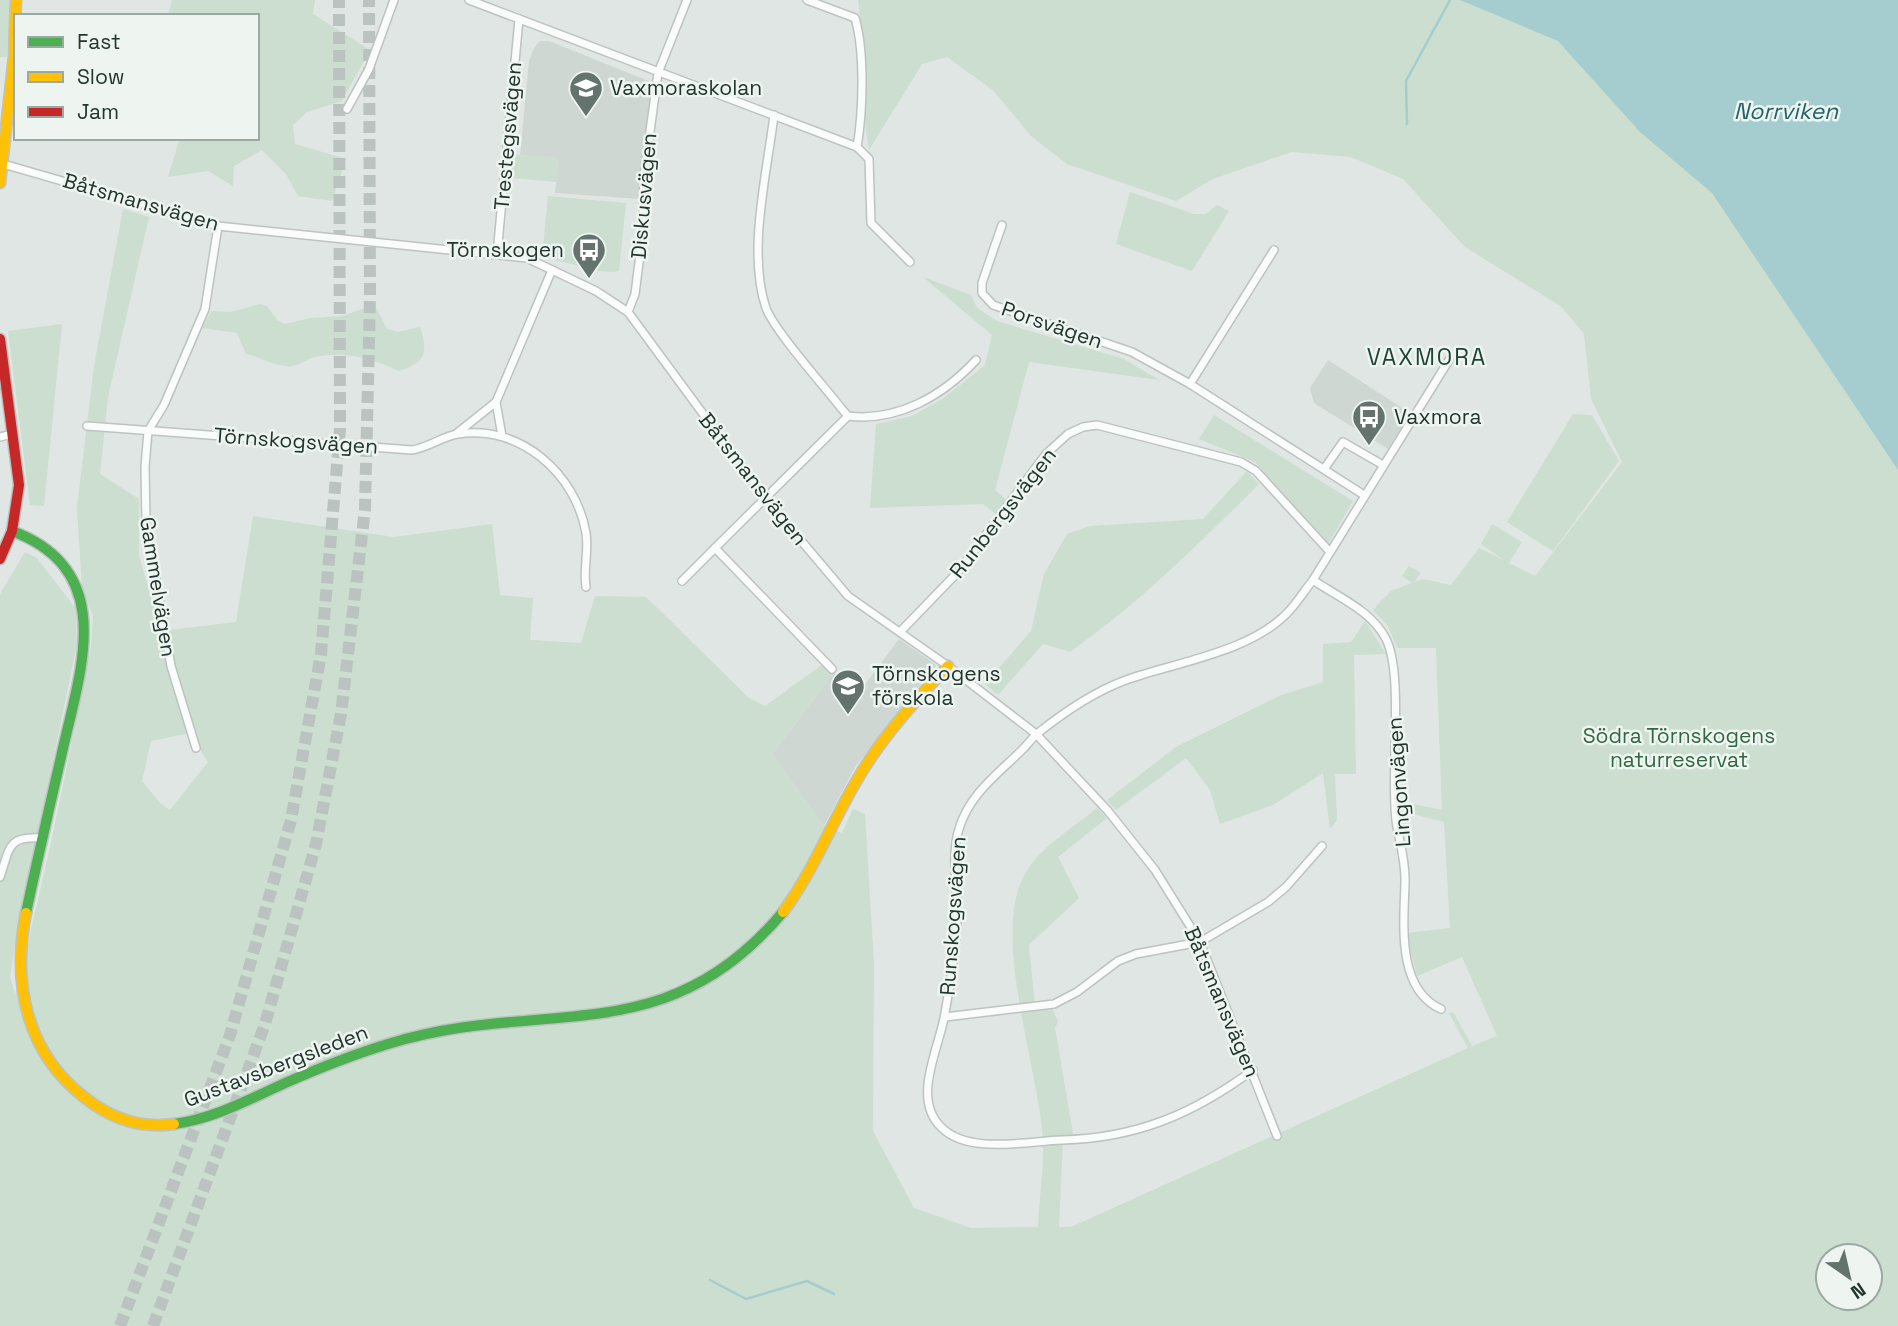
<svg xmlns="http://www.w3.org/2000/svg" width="1898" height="1326" viewBox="0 0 1898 1326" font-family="'Space Grotesk',sans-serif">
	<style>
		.built { fill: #cfd7d3 }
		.green { fill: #cbdecf; fill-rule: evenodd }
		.water { fill: #a5cdcf }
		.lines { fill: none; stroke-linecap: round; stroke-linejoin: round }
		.stream { stroke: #a5cdcf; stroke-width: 2.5 }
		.highway-tunnel { stroke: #bac3bf; stroke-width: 12; stroke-dasharray: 12 6; stroke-linecap: butt }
		.street-casing { stroke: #bdc3c0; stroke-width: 10 }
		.fast-casing { stroke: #bdc3c0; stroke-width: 13 }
		.slow-casing { stroke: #bdc3c0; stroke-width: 13 }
		.jam-casing { stroke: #bdc3c0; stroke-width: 13 }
		.street { stroke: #fafbfb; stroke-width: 7 }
		.fast { stroke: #4caf50; stroke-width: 10 }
		.slow { stroke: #ffc107; stroke-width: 10 }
		.jam { stroke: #c62828; stroke-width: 10 }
		.labels { text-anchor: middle; stroke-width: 5; stroke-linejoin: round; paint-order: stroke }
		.poi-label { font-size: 21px; fill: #22352f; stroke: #eef5f1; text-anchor: start }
		.street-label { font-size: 21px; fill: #22352f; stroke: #eef5f1 }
		.park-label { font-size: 21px; fill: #316742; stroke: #eef5f1 }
		.water-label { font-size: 23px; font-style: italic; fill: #246269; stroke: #eef5f1 }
		.neighbourhood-label { font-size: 23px; letter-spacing: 2px; fill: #204439; stroke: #eef5f1 }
	</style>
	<rect width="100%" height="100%" fill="#e0e6e3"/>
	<g class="built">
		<path d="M540,41H549L651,82L640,199L555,193L559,158L520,155L529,61L534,48Z"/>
		<path d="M1328,360L1410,413L1388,449L1314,403L1310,388Z"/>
		<path d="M899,639L936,665L855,767L824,826L772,754L834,673L861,690Z"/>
	</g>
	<g class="green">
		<path d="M0,0H12L7,57H0Z"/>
		<path d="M172,0H315L313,14L370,50L342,101L307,112L293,125L295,144L346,159L332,201L298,196L286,174L262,150L234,166L233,186L208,171L168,177L180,138H257V16H168Z"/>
		<path d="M858,0H1561L1898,380V1326H0V594L25,552L37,558L76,609L77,644L15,945L10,977L15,994C26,966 27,945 34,916C56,827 72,737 91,647L93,616L82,588L77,508L94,366L123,209L149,217L108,397L100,474L139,499V556L161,631L236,622L253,516L394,537L492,524L500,595L533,598L530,640L581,643L595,596L646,597L749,698L765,706L822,665L834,673L772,754L824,826L842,833L853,809L865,814L874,964L873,1131L914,1208L971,1228L1038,1227C1039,1199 1044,1170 1043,1141C1040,1072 989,933 1026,872C1042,846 1074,827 1097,808L1107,818L1058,857L1079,898L1029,945L1035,1007L1051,1005L1058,1022L1055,1028L1074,1139L1063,1140L1059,1227H1071L1468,1048L1449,1013L1453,1012L1472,1046L1497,1036L1462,957L1417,976L1406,933L1450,928L1444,822L1408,813L1404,802L1442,810L1436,648H1397L1388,626L1373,610L1391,591L1412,583L1402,576L1409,566L1421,573L1414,582L1423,579L1451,585L1479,548L1504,560L1481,544L1492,524L1522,542L1509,563L1535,576L1622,462L1591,399L1584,334L1562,307L1465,247L1403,179L1351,157L1292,152L1213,179L1176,201L1067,164L1031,136L994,91L947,57L922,64L869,150C860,100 866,50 858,0ZM189,733L208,762L170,810L160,803L142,781L151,741ZM1828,1256H1870V1298H1828Z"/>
		<path d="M513,154L559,158L557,182L511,178Z"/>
		<path d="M1130,192L1194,214H1206L1217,205L1229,211L1192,271L1116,244Z"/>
		<path d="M548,196L626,203L619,271C596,275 567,260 542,258Z"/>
		<path d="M923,277L971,295L977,308L997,321L1124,359L1159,380L1029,362L995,490L1007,501L996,514L983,504L870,508L876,424L912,416L944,398L985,365L992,335Z"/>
		<path d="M260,304L267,306L278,321L285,324L310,318L343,316L370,306L376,307L387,329L398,332L420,327C429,353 425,363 399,371C370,358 347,351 314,357C307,359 301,364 294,366C280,369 260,357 246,354L237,333L202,328L211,311L231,312Z"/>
		<path d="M62,324L44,506L30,505L8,331Z"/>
		<path d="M1573,414L1592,415L1619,461L1553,551L1507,522Z"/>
		<path d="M1214,415L1353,501L1327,546L1255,462L1199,439Z"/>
		<path d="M1247,471L1259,484C1199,544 1139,603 1070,652L1043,644L998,695L985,684L1031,631L1044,574L1067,534L1090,526L1203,519Z"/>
		<path d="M1365,621L1386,654L1354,655L1356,774H1335L1337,820L1330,829L1323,773L1273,805L1220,824L1210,790L1186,758L1116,810L1107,800L1176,747L1279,696L1323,682V644L1351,642Z"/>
	</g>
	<path class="water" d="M1460,0H1898V470L1712,193L1640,132L1558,41Z"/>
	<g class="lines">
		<g class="stream">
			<path d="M1407,124L1406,81L1450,0"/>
			<path d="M710,1280L746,1299L807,1281L834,1294"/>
		</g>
		<g class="highway-tunnel">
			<path d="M120,1326L230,1035L291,820L321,654L340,429L339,0"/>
			<path d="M153,1326L265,1024L316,844L341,714L365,509L370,297L369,0"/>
		</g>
		<g class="street-casing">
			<g id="street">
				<path d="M469,0L857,147L869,159L871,223L910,262"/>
				<path d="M807,0L855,18C865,52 863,112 857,147"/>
				<path d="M347,109L369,69L394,0"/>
				<path d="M774,115C767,174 747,252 766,308C774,330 824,386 841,408L848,416C897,422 943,396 976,360"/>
				<path d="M0,163L218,226L527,258L596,291L628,312L765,498L848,596L948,666L1036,734L1108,811L1155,870L1200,942L1277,1136"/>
				<path d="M1002,225L982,283V293L993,305L1132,352L1190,384L1364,495"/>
				<path d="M497,254L519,19"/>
				<path d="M628,312L635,294L643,231L644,175L658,73L687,0"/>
				<path d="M1190,384L1274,250"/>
				<path d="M496,402L502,436"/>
				<path d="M87,426L412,450C430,447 443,436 458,434C520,424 576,474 586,533C589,551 583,569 586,587"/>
				<path d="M456,434L496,402L552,270"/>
				<path d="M0,437L12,434"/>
				<path d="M1324,469L1343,442L1383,465"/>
				<path d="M1313,580C1338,597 1372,611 1386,639C1404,674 1390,774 1396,820C1399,841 1406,861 1405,883C1404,922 1396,989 1441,1009"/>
				<path d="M682,581L715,548"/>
				<path d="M900,632L958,572L1046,454L1068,434L1083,427L1097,425L1241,462L1256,471L1330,552"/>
				<path d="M832,669L715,548L848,416"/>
				<path d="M196,748L171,666L146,522L145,467L148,431L164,405L205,309L218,226"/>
				<path d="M0,877C10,848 7,836 41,838"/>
				<path d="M945,1017L1054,1004L1077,992L1118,961L1136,954L1200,942L1268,902L1286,887L1322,846"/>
				<path d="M1253,1070C1193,1114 1137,1138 1062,1140C1027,1141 968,1155 941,1127C911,1098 940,1047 945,1013C951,979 957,944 957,910C957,884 951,854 959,829C969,794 999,773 1023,749C1028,744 1032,738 1038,733C1063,713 1096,691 1126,680C1176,662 1253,652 1290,610C1298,601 1305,590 1313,580L1449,360"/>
			</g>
		</g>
		<g class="fast-casing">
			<g id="fast">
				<path d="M12,531C120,571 79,674 61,757C49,809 37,861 26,913"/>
				<path d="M174,1124C213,1119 248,1100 283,1084C317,1069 352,1055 388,1044C541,996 664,1055 783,912"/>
			</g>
		</g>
		<g class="slow-casing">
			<g id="slow">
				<path d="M0,183L14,56L16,0"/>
				<path d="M783,912C814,870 831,824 857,780C881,738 915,701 948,666"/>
				<path d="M26,913C12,983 26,1052 84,1097C110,1118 140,1129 174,1124"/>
			</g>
		</g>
		<g class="jam-casing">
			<path id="jam" d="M0,339L19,485L12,531L0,559"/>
		</g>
		<use href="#street" class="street"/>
		<use href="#fast" class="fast"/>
		<use href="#slow" class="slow"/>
		<use href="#jam" class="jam"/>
	</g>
	<defs>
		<g id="school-pin" transform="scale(1.75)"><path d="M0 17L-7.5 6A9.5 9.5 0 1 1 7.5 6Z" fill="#64736e" stroke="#eef5f1"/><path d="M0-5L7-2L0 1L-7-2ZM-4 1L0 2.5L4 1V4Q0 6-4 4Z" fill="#fff"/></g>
		<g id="bus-pin" transform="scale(1.75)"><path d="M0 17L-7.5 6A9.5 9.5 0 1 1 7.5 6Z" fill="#64736e" stroke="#eef5f1"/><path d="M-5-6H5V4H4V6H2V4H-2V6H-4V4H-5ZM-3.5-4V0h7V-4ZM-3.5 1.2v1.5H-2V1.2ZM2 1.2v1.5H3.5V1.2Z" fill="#fff"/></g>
	</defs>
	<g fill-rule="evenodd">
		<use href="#school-pin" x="586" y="88"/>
		<use href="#bus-pin" x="589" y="250"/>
		<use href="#bus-pin" x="1369" y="417"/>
		<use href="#school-pin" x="848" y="686"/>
	</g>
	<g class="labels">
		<g class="poi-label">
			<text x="610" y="95">Vaxmoraskolan</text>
			<text x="564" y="257" text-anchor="end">Törnskogen</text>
			<text x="1394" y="424">Vaxmora</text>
			<text x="872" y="681">Törnskogens<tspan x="872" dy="24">förskola</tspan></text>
		</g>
		<g class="street-label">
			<text transform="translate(508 136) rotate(-85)" y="7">Trestegsvägen</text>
			<text transform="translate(644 196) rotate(-85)" y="7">Diskusvägen</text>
			<text transform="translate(141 202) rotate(16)" y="7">Båtsmansvägen</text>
			<text transform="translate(1052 325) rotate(19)" y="7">Porsvägen</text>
			<text transform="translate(296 441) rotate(4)" y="7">Törnskogsvägen</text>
			<text transform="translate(753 479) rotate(52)" y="7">Båtsmansvägen</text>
			<text transform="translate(1003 513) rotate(-52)" y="7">Runbergsvägen</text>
			<text transform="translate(158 587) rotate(81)" y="7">Gammelvägen</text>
			<text transform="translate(1399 782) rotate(-94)" y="7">Lingonvägen</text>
			<text transform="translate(953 916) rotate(-86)" y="7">Runskogsvägen</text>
			<text transform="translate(1222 1002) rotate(67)" y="7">Båtsmansvägen</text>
			<text transform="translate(276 1066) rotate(-21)" y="7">Gustavsbergsleden</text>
		</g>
		<g class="park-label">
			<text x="1679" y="743">Södra Törnskogens<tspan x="1679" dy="24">naturreservat</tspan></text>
		</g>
		<g class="water-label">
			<text x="1786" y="119">Norrviken</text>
		</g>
		<g class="neighbourhood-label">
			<text x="1427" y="365">VAXMORA</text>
		</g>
	</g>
	<rect x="14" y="14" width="245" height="126" fill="#eef5f1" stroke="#9ca8a3" stroke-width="2"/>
	<rect x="28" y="37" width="35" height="10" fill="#4caf50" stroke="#9ca8a3" stroke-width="2"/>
	<text x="77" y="49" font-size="21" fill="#22352f">Fast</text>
	<rect x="28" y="72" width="35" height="10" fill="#ffc107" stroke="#9ca8a3" stroke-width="2"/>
	<text x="77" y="84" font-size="21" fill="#22352f">Slow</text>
	<rect x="28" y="107" width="35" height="10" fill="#c62828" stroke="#9ca8a3" stroke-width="2"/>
	<text x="77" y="119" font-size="21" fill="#22352f">Jam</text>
	<g transform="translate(1849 1277) rotate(146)"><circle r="33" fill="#eef5f1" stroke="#9ca8a3" stroke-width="2"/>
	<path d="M0-5L12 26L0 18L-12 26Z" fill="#64736e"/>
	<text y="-10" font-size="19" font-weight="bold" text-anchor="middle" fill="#22352f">N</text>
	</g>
</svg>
